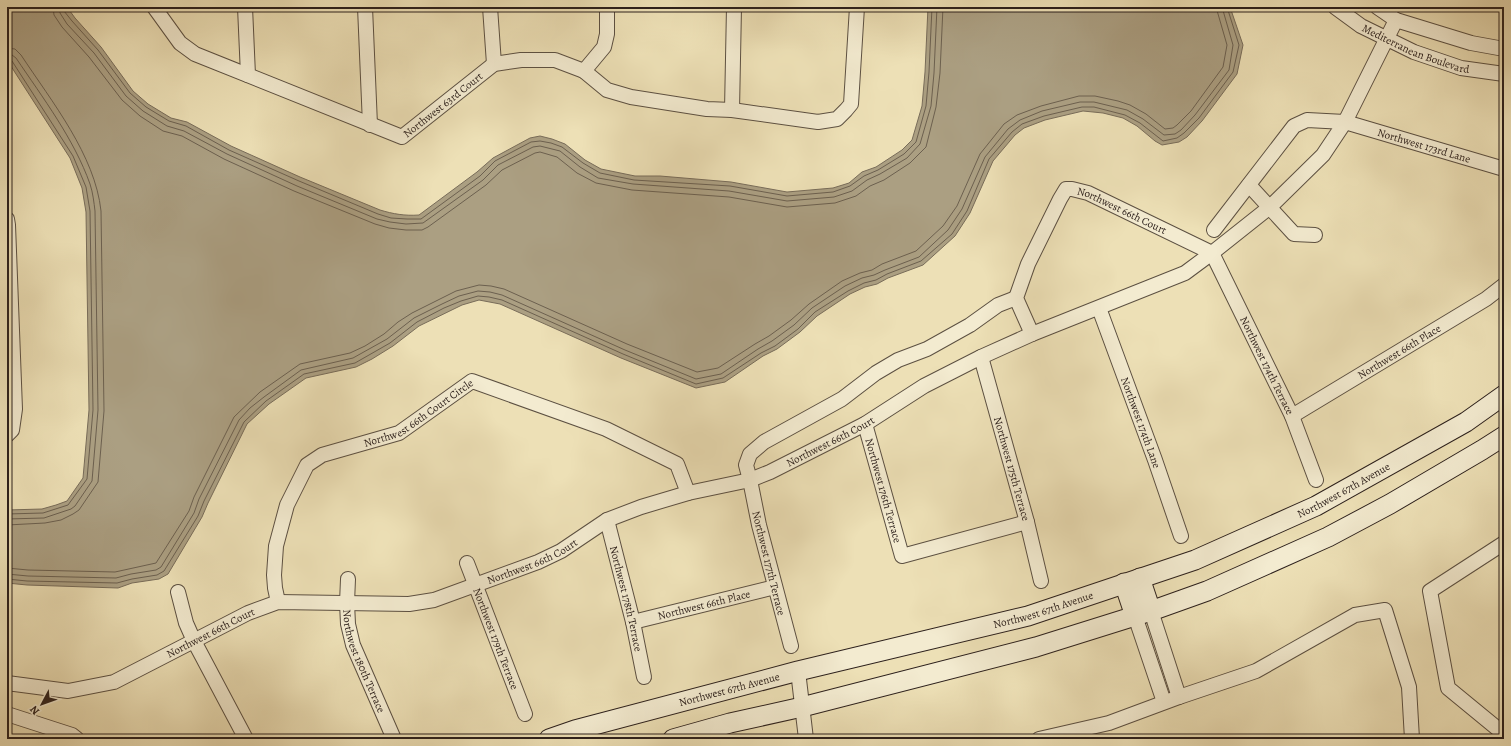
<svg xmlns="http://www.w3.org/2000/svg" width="1511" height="746" viewBox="0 0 1511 746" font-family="Alegreya,serif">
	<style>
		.water { fill: #ab9f82; stroke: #786c59 }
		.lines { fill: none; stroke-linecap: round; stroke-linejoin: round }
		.shore { stroke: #6c604f; stroke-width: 1 }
		.street-casing { stroke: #5c5042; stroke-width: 16 }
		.secondary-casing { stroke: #2c201c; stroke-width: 21 }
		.street { stroke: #f3ebd0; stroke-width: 14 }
		.secondary { stroke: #f3ebd0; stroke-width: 19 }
		.labels { text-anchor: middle; stroke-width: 3; stroke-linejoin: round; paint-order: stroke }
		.street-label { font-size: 11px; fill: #2c201c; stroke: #f3ebd0 }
	</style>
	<rect width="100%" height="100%" fill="#ede0b6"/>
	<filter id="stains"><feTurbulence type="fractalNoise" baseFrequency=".005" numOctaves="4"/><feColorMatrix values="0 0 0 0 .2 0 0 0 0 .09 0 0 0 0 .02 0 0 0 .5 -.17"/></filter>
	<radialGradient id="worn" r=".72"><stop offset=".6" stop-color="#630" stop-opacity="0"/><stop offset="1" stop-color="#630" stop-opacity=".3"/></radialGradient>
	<path class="water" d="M7,7H67L75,18L101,47L133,91L148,104L171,118L187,122L231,146L300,177L380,210C393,214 405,216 419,215L477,172L493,158L530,138L540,136L552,139L565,144L585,160L601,169L635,176H660L731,182L787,192L833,188L849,183L862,172L876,167L902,150L912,140L922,106L925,72L928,7H1230L1243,45L1237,74L1202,121L1187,137L1179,142L1162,145L1155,141L1137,126L1123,118L1103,113L1083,111L1045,120L1024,128L1015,135L993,161L970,213L955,236L923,265L888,278L877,284L865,287L850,294L817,316L800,332L777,349L763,356L725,382L696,388L621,358L500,304L479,300L462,305L419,326L393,346L372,359L356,367L306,378L269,404L247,424L208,503L202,517L168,574L159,579L132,583L118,588L27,585L7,583V510L42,509L56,505L67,501L83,478L89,410L86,212L82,188L70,158L7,60Z"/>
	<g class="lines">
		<g class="shore">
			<path d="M53,7L54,15L62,27L89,57L122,100L140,116L163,131L182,136L224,159L294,191L375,224L389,228L406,230H422L428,227L486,185L502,170L535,153L540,152L557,157L577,173L596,183L632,190L729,197L787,207L835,203L856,196L870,186L884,180L910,163L926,147L936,107L940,73L943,7"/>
			<path d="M59,7L60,13L67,24L94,53L126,96L143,111L167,126L184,131L227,154L297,186L377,219L390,222L406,224L423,223L483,180L498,165L533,147L540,146L560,151L580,167L598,178L633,184L729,191L787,201L834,197L852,191L867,180L880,174L907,158L920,144L931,106L934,73L937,7"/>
			<path d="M64,7V11L72,21L98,50L130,93L146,107L169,121L186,126L229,150L299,181L378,214L391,218L407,219H421L480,176L495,161L531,142L540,141L551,143L562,147L583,163L600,173L634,180L730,186L787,196L833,192L850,186L864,176L878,170L904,154L916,142L926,106L929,72L932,7"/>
			<path d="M7,48L15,49L21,55C52,102 95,155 101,211L104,411L98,482L79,510L73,514L61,520L45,523L7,525"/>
			<path d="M7,54L12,55L16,58C43,98 74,139 90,184C93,193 94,203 95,211L98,410L92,481L75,506L71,509L44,518L7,519"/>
			<path d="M7,59L12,61L73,156L86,187L90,211L93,410L87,479L68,505L43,513L7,514"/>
			<path d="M7,568L28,570L115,572L156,563L189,511L194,497L234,417L260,392L300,364L350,353L365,346L384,334L398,322L412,313L456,291L479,285L491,286L504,289L627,344L697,372L718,368L755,344L769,336L791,320L809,304L842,281L860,273L872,270L882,264L916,251L943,226L957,206L980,154L1004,124L1017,115L1041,106L1079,96H1095L1118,101L1130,105L1146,114L1165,129L1173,128L1177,125L1191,111L1223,67L1227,45L1216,7"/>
			<path d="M7,574L28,576L116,578L131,574L156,570L161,567L194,513L199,499L239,420L250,408L264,397L301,370L353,358L387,339L414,318L442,304L459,296L478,291L490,292L502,295L625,350L696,379L721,374L758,349L772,341L794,325L812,308L845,286L862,278L874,275L885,270L919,257L948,230L962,209L985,157L1008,129L1020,120L1042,111L1080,102H1094L1127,110L1143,119L1164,135L1175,134L1181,130L1195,115L1229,70L1233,45L1222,7"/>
			<path d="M7,579L27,581L117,583L132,579L157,575L164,571L198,516L204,501L244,422L266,401L304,374L355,363L390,343L417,322L444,308L461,301L478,296L489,297L502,300L623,354L696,384L723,378L761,353L775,346L798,329L815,312L848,291L864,283L876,280L887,274L921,261L952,234L967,211L989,159L1012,132L1022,124L1044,116L1082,107H1094L1125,115L1140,123L1163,141L1177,138L1184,133L1199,118L1233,72L1239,45L1227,7"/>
		</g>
		<g class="street-casing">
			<g id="street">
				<path id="s1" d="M154,7L180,43L195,54L402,137L494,64L521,60H555L584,71L607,90L631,97L707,109L732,110L818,122L837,119L846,110L851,104L857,7"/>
				<path d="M245,7L248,75"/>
				<path d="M365,7L370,125"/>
				<path d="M490,7L494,64"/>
				<path id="s2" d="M1335,7L1361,26L1414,52L1461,68L1504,74"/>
				<path d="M1377,7L1396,20L1471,43L1504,49"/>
				<path d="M584,71L604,47L607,34V7"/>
				<path d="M732,110L734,7"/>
				<path d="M1249,185L1294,234L1315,235"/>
				<path d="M7,219L8,225L15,409L12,430L7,435"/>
				<path id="s3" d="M1214,230L1294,126L1307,120L1345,122L1504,169"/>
				<path id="s4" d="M1099,308L1155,460L1181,536"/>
				<path id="s5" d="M1032,334L1016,298L1028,264L1060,199L1066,189H1072L1088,193L1212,253L1292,416L1316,480"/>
				<path id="s6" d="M981,357L1027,522L1041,581"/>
				<path id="s7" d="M1292,416L1486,299L1504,285"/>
				<path id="s8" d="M865,424L902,556L1027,522"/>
				<path id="s9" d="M607,520L633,622L644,677"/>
				<path d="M1504,543L1430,591L1448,688L1504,734"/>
				<path id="s10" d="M467,563L525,714"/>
				<path id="s11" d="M348,579L347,603L348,624L353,645L394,739"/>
				<path d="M178,592L186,623L194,641L246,739"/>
				<path id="s12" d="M278,602L275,588L274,575L276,546L287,505L307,465L322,455L399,433L472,381L606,429L677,464L688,493"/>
				<path d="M1151,611L1179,697"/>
				<path d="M1135,616L1164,702"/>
				<path id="s13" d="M633,622L775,587"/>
				<path d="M791,646L759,525L750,480L746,465L750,454L764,442L842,399L876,373L898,360L927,349L970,325L998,305L1016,298"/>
				<path d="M798,671L806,739"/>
				<path id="s14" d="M7,683L68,691L114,682L248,613L278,602L409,604L434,600L538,562L561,551L607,520L641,507L688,493L750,480L770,472L865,424L924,386L981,357L1032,334L1185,273L1212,253L1270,207L1323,155L1345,122L1396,20"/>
				<path d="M7,714L72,735L77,739"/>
				<path d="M1039,739L1109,723L1179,697L1256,671L1355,615L1385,610L1409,687L1412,739"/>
			</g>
		</g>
		<g class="secondary-casing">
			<g id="secondary">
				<path d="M1140,578L1151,611"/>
				<path d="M1124,583L1135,616"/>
				<path id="s15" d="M549,739L575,730L798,671L1028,616L1195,560L1316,506L1466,422L1504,395"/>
				<path d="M673,739L730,723L802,707L1036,647L1151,611L1207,591L1328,537L1390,504L1482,450L1504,436"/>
			</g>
		</g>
		<use href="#street" class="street"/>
		<use href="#secondary" class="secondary"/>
	</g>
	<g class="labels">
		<g class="street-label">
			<text dy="4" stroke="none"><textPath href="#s2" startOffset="92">Mediterranean Boulevard</textPath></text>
			<text dy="4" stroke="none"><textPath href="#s1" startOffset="338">Northwest 63rd Court</textPath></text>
			<text dy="4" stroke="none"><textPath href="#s3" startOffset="266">Northwest 173rd Lane</textPath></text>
			<text dy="4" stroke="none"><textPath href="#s5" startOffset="220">Northwest 66th Court</textPath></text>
			<text dy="4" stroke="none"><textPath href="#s7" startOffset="125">Northwest 66th Place</textPath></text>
			<text dy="4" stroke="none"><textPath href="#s5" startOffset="445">Northwest 174th Terrace</textPath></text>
			<text dy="4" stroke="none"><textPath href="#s12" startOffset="268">Northwest 66th Court Circle</textPath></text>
			<text dy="4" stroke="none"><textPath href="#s4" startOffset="122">Northwest 174th Lane</textPath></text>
			<text dy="4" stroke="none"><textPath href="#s14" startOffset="877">Northwest 66th Court</textPath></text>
			<text dy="4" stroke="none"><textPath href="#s6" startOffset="116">Northwest 175th Terrace</textPath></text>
			<text dy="4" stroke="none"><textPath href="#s8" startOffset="69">Northwest 176th Terrace</textPath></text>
			<text dy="4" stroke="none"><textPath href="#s15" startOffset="835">Northwest 67th Avenue</textPath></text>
			<text dy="4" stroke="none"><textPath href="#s14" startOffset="553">Northwest 66th Court</textPath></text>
			<text transform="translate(769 563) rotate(76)" y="4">Northwest 177th Terrace</text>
			<text dy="4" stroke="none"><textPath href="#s9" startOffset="81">Northwest 178th Terrace</textPath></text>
			<text dy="4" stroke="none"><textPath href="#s13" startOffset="73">Northwest 66th Place</textPath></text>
			<text dy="4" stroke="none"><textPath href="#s15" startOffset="511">Northwest 67th Avenue</textPath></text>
			<text dy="4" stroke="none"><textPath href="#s14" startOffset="217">Northwest 66th Court</textPath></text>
			<text dy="4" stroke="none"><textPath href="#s10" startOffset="81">Northwest 179th Terrace</textPath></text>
			<text dy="4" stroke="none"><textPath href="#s11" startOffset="85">Northwest 180th Terrace</textPath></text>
			<text dy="4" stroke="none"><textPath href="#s15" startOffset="187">Northwest 67th Avenue</textPath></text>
		</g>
	</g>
	<rect width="1511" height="746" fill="none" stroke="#ede0b6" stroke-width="24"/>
	<rect x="8" y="8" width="1495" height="730" fill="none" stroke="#2c201c" stroke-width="2"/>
	<rect x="12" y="12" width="1487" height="722" fill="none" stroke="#2c201c"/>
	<g transform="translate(42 704) rotate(229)" stroke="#f3ebd0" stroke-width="3" paint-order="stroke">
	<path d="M0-3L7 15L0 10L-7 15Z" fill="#2c201c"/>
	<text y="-6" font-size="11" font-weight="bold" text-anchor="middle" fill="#2c201c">N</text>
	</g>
	<rect width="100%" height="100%" filter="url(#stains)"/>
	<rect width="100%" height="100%" fill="url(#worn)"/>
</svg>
